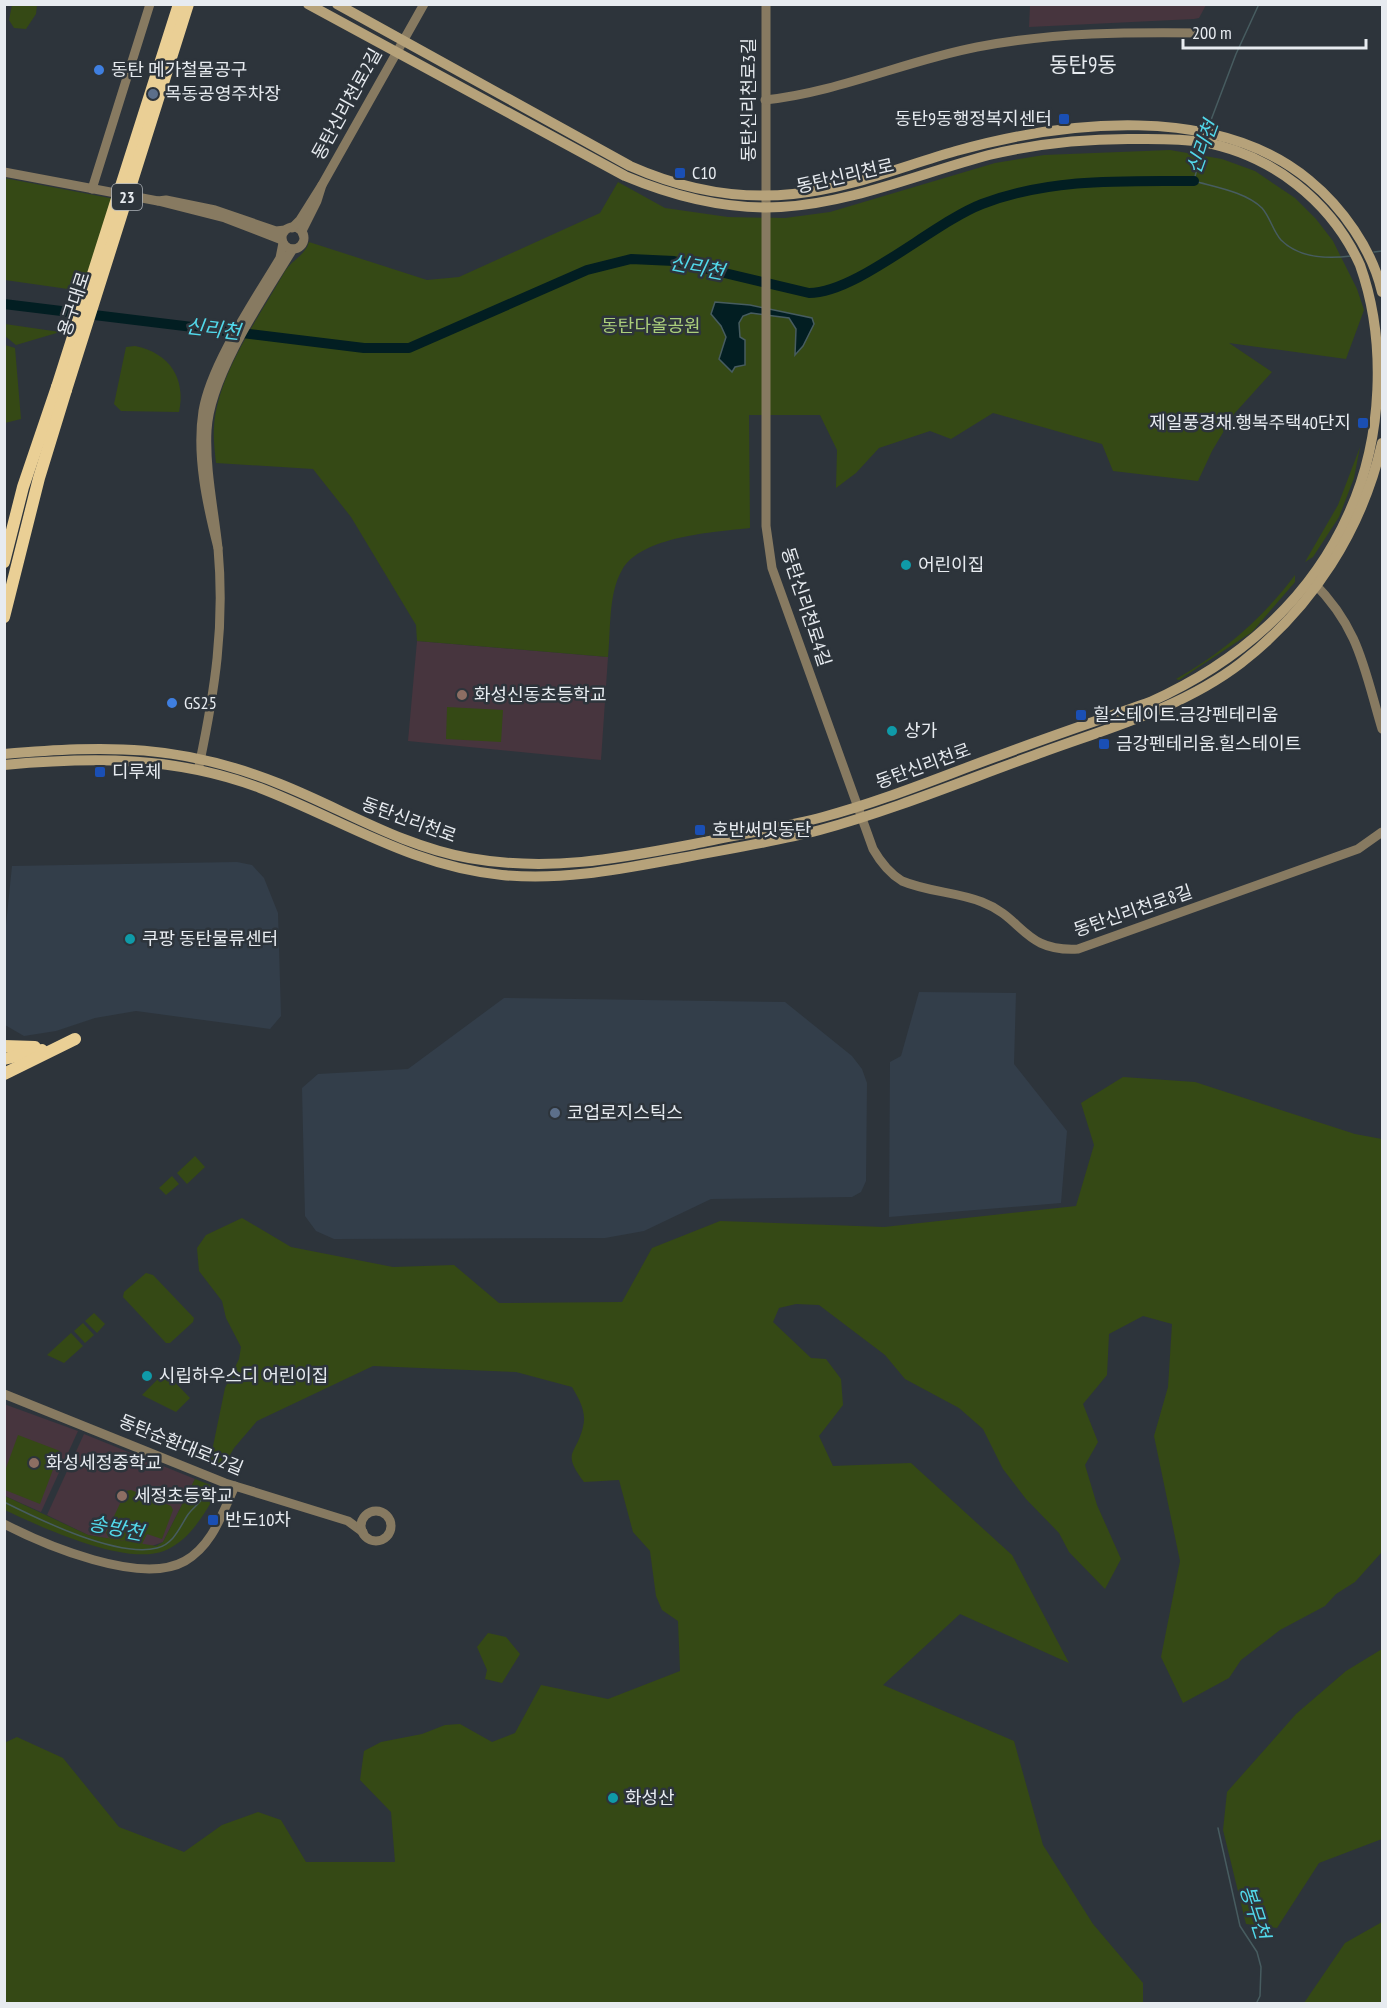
<svg xmlns="http://www.w3.org/2000/svg" width="1387" height="2008" viewBox="0 0 1387 2008" font-family="'PT Sans Narrow','Noto Sans KR',sans-serif">
	<style>
		.built { fill: #333e4a }
		.education { fill: #47353e }
		.green { fill: #354915 }
		.water { fill: #021e22; stroke: #475c60; stroke-width: 1.5 }
		.lines { fill: none; stroke-linecap: round; stroke-linejoin: round }
		.stream { stroke: #475c60; stroke-width: 1.5 }
		.river { stroke: #021e22; stroke-width: 10 }
		.tertiary { stroke: #877a61; stroke-width: 9 }
		.secondary { stroke: #b6a27a; stroke-width: 10 }
		.trunk { stroke: #eacf95; stroke-width: 12 }
		.trunk-bridge { stroke: #eacf95; stroke-width: 12 }
		.shop-dot { fill: #3f7fe0; stroke: #2d343b; stroke-width: 2 }
		.service-dot { fill: #5c6f8a; stroke: #2d343b; stroke-width: 2 }
		.transit-dot { fill: #1a4fb4; stroke: #2d343b; stroke-width: 2 }
		.culture-dot { fill: #0f9aa8; stroke: #2d343b; stroke-width: 2 }
		.education-dot { fill: #8d6e63; stroke: #2d343b; stroke-width: 2 }
		.labels { text-anchor: middle; stroke-width: 5; stroke-linejoin: round; paint-order: stroke }
		.shield { fill: #2d343b; stroke: #afb4ba; stroke-width: 1.5 }
		.shield-label { font-size: 16px; font-weight: bold; fill: #e7ebf0 }
		.poi-label { font-size: 18px; fill: #e7ebf0; stroke: #2d343b; text-anchor: start }
		.street-label { font-size: 18px; fill: #e7ebf0; stroke: #2d343b }
		.park-label { font-size: 18px; fill: #abcf7b; stroke: #2d343b }
		.water-label { font-size: 20px; font-style: italic; fill: #52d8ea; stroke: #2d343b }
		.quarter-label { font-size: 21px; fill: #e7ebf0; stroke: #2d343b }
	</style>
	<rect width="100%" height="100%" fill="#2d343b"/>
	<g class="built">
		<path d="M237,862L252,865L264,878L278,913L281,1016L270,1029L136,1011L95,1018L56,1031L24,1036L5,1025L4,944L12,866Z"/>
		<path d="M919,992L1016,993L1014,1064L1067,1131L1061,1203L889,1217L890,1062L901,1056Z"/>
		<path d="M504,998L785,1002L852,1056L862,1069L867,1083L866,1181L861,1192L852,1197L711,1199L644,1231L605,1238L334,1239L316,1231L305,1216L302,1088L318,1074L408,1069Z"/>
	</g>
	<g class="education">
		<path d="M1030,5V4L1206,5L1199,18L1194,19L1029,27Z"/>
		<path d="M417,641L608,657L601,760L408,741Z"/>
		<path d="M4,1404L78,1431L41,1512L5,1496Z"/>
		<path d="M84,1434L195,1479L163,1542L149,1547L88,1535L47,1515Z"/>
	</g>
	<g class="green">
		<path d="M12,5H37L36,14L26,29L14,28L9,20Z"/>
		<path d="M1170,150L1222,159L1255,171L1295,198L1316,219L1333,241L1357,289L1364,310L1346,359L1229,343L1272,372L1234,414L1212,451L1198,481L1113,471L1102,444L993,413L951,439L930,431L879,448L856,473L836,488L837,450L820,415H749L750,528C715,532 641,536 622,570C608,594 611,631 608,657L417,641L416,625L351,517L313,469L216,463C215,452 213,439 214,427C217,375 259,317 284,273C291,260 305,256 309,242L427,280L459,277L600,213L618,182L665,208L728,217L785,218L830,212L995,163L1044,155Z"/>
		<path d="M4,178L115,199L89,292L5,280Z"/>
		<path d="M5,324L60,332L16,345L5,336Z"/>
		<path d="M5,345L15,348L21,419L5,423Z"/>
		<path d="M135,346C170,353 186,379 179,412L121,411L114,404L126,347Z"/>
		<path d="M1360,447L1354,478L1339,517L1313,557L1305,562L1338,505Z"/>
		<path d="M1295,575V582L1252,632L1179,680L1176,679C1222,653 1263,618 1295,575Z"/>
		<path d="M447,707L503,710L501,742L446,739Z"/>
		<path d="M1123,1077L1195,1082L1355,1134L1382,1139V1548L1381,1553L1355,1582L1336,1594L1325,1606L1280,1630L1241,1660L1229,1678L1183,1703L1161,1657L1180,1561L1154,1436L1168,1387L1172,1324L1143,1316L1109,1334L1107,1375L1083,1404L1098,1442L1085,1465L1097,1505L1121,1559L1105,1589L1069,1552L1059,1533L1026,1499L1003,1469L983,1429L959,1408L905,1379L885,1355L819,1305L796,1304L779,1308L773,1322L811,1358L826,1359L841,1379L843,1405L819,1436L833,1466L911,1463L1012,1555L1069,1663L960,1614L883,1685L1014,1741L1043,1845L1093,1924L1143,1983V2003H5L4,1743L17,1737L63,1758L119,1827L184,1852L222,1825L258,1812L281,1820L306,1862H395L391,1812L360,1780L364,1751L381,1742L422,1734L445,1725L460,1724L492,1742L515,1733L541,1685L608,1699L680,1671L678,1621L662,1610L656,1596L650,1551L633,1532L619,1480L584,1482C561,1451 576,1456 583,1427C587,1412 579,1399 572,1387L516,1372L373,1366L257,1421L234,1448L222,1469L206,1462L212,1451L225,1388L239,1359L241,1347L226,1318L222,1301L199,1271L197,1248L206,1235L242,1218L291,1247L393,1267L454,1265L499,1303L622,1302L652,1248L720,1221L884,1227L1076,1206L1094,1145L1081,1103Z"/>
		<path d="M195,1156L205,1167L187,1184L177,1173Z"/>
		<path d="M172,1176L179,1184L166,1195L159,1188Z"/>
		<path d="M146,1273L153,1275L194,1318L193,1322L170,1343H166L123,1297L124,1292Z"/>
		<path d="M94,1313L105,1324L97,1333L85,1321Z"/>
		<path d="M83,1323L94,1335L85,1343L74,1331Z"/>
		<path d="M71,1333L83,1346L64,1363L47,1355Z"/>
		<path d="M165,1372L190,1398L176,1412L142,1395Z"/>
		<path d="M18,1435L60,1451L40,1504L5,1490V1471Z"/>
		<path d="M195,1479L213,1486L216,1494C203,1516 189,1541 164,1551C124,1566 41,1527 5,1510V1496L88,1535L156,1546L163,1542Z"/>
		<path d="M131,1490L171,1506L173,1510L162,1539L147,1534L142,1544L109,1538L106,1533L126,1491Z"/>
		<path d="M488,1633L506,1637L520,1654L502,1683L485,1679L487,1670L477,1647Z"/>
		<path d="M1382,1649V1839L1319,1863L1277,1928L1246,1924L1223,1830L1227,1792L1296,1714L1346,1671Z"/>
		<path d="M1382,1922V2003H1304L1345,1943Z"/>
	</g>
	<path class="water" d="M715,302L750,305L812,318L814,324L803,346L795,355L796,329L789,318L751,313L743,316L739,323L740,337L745,340V365L735,367L732,372L719,359L726,337L721,326L711,314Z"/>
	<g class="lines">
		<g class="stream">
			<path d="M1208,128L1236,54L1259,4"/>
			<path d="M1202,147L1194,181C1215,187 1246,192 1262,208C1270,217 1273,231 1281,240C1299,258 1328,259 1351,256"/>
			<path d="M1374,252L1382,251"/>
			<path d="M4,1502C40,1520 117,1558 157,1548C173,1544 179,1529 187,1516C192,1508 200,1504 205,1495"/>
			<path d="M1218,1828L1240,1926L1257,1952L1261,1967L1260,1996L1256,2004"/>
		</g>
		<path class="river" d="M4,304L364,348H409L587,270L631,259L674,261L809,293C857,293 933,223 982,204C1050,178 1123,181 1194,181"/>
		<g class="tertiary">
			<path d="M766,4V526L772,568L873,849C881,863 889,873 902,881C928,892 957,892 982,902C1024,918 1023,952 1078,949L1358,849L1382,832"/>
			<path d="M765,100C839,92 905,61 977,47C1054,32 1129,32 1208,33"/>
			<path d="M4,172L158,201"/>
			<path d="M322,185L424,4"/>
			<path d="M92,189L150,4"/>
			<circle cx="293" cy="238" r="11"/>
			<path d="M292,228L300,220L322,185L317,201L302,231L303,235"/>
			<path d="M282,240L225,218L158,201L166,200L215,210L276,231L285,230"/>
			<path d="M283,243L280,258C255,300 211,364 203,411C196,455 207,505 218,548C214,510 205,469 207,430C210,375 264,296 293,249"/>
			<path d="M1313,582C1360,629 1364,669 1382,729"/>
			<path d="M199,766C215,690 225,626 218,548"/>
			<path d="M4,1394L225,1483L348,1521L363,1532"/>
			<circle cx="376" cy="1526" r="15"/>
			<path d="M4,1524C45,1545 141,1586 185,1561C213,1545 222,1513 235,1486"/>
		</g>
		<g class="secondary">
			<path d="M337,4L630,166C682,189 736,200 793,194C848,189 903,166 956,151C1064,121 1216,103 1309,180C1342,207 1372,249 1382,292"/>
			<path d="M4,754C109,745 181,744 280,784C343,809 401,846 469,858C548,872 616,859 694,844C737,835 781,828 823,817C883,801 940,777 998,756C1048,737 1099,720 1150,702C1237,663 1310,601 1349,513C1383,438 1387,341 1360,265C1331,201 1271,154 1202,142C1178,138 1153,139 1128,139C1081,139 1035,144 989,155C921,173 852,203 781,207C726,210 675,197 625,176L308,4"/>
			<path d="M4,765C92,757 176,756 260,788C343,820 411,866 502,875C563,881 621,869 681,858C727,849 774,842 820,830C893,810 963,781 1035,755C1105,729 1181,709 1241,663C1313,607 1362,530 1382,443"/>
		</g>
		<g class="trunk">
			<path d="M4,562L23,487L57,387"/>
			<path d="M4,617L39,478L66,390"/>
			<path d="M4,1046L35,1047"/>
			<path d="M4,1059L42,1050"/>
			<path d="M4,1074L75,1039"/>
		</g>
		<g class="trunk-bridge">
			<path d="M57,387L179,4"/>
			<path d="M66,390L188,4"/>
		</g>
	</g>
	<g class="shop-dot">
		<circle cx="99" cy="70" r="6"/>
		<circle cx="172" cy="703" r="6"/>
	</g>
	<g class="service-dot">
		<circle cx="153" cy="94" r="6"/>
		<circle cx="555" cy="1113" r="6"/>
	</g>
	<g class="transit-dot">
		<rect x="1058" y="113" width="12" height="12" rx="3"/>
		<rect x="674" y="167" width="12" height="12" rx="3"/>
		<rect x="1357" y="417" width="12" height="12" rx="3"/>
		<rect x="1075" y="709" width="12" height="12" rx="3"/>
		<rect x="1098" y="738" width="12" height="12" rx="3"/>
		<rect x="94" y="766" width="12" height="12" rx="3"/>
		<rect x="694" y="824" width="12" height="12" rx="3"/>
		<rect x="207" y="1514" width="12" height="12" rx="3"/>
	</g>
	<g class="culture-dot">
		<circle cx="906" cy="565" r="6"/>
		<circle cx="892" cy="731" r="6"/>
		<circle cx="130" cy="939" r="6"/>
		<circle cx="147" cy="1376" r="6"/>
		<circle cx="613" cy="1798" r="6"/>
	</g>
	<g class="education-dot">
		<circle cx="462" cy="695" r="6"/>
		<circle cx="34" cy="1463" r="6"/>
		<circle cx="122" cy="1496" r="6"/>
	</g>
	<g class="labels">
		<rect class="shield" x="112" y="184" width="30" height="26" rx="4.5"/>
		<g class="shield-label">
			<text x="127" y="203">23</text>
		</g>
		<g class="poi-label">
			<text x="111" y="76">동탄 메가철물공구</text>
			<text x="165" y="100">목동공영주차장</text>
			<text x="1052" y="125" text-anchor="end">동탄9동행정복지센터</text>
			<text x="692" y="179">C10</text>
			<text x="1351" y="429" text-anchor="end">제일풍경채.행복주택40단지</text>
			<text x="918" y="571">어린이집</text>
			<text x="474" y="701">화성신동초등학교</text>
			<text x="184" y="709">GS25</text>
			<text x="1093" y="721">힐스테이트.금강펜테리움</text>
			<text x="904" y="737">상가</text>
			<text x="1116" y="750">금강펜테리움.힐스테이트</text>
			<text x="112" y="778">디루체</text>
			<text x="712" y="836">호반써밋동탄</text>
			<text x="142" y="945">쿠팡 동탄물류센터</text>
			<text x="567" y="1119">코업로지스틱스</text>
			<text x="159" y="1382">시립하우스디 어린이집</text>
			<text x="46" y="1469">화성세정중학교</text>
			<text x="134" y="1502">세정초등학교</text>
			<text x="225" y="1526">반도10차</text>
			<text x="625" y="1804">화성산</text>
		</g>
		<g class="street-label">
			<text transform="translate(749 100) rotate(-90)" y="6">동탄신리천로3길</text>
			<text transform="translate(347 104) rotate(-61)" y="6">동탄신리천로2길</text>
			<text transform="translate(845 176) rotate(-13)" y="6">동탄신리천로</text>
			<text transform="translate(74 304) rotate(-72)" y="6">용구대로</text>
			<text transform="translate(806 607) rotate(72)" y="6">동탄신리천로4길</text>
			<text transform="translate(923 766) rotate(-20)" y="6">동탄신리천로</text>
			<text transform="translate(409 820) rotate(20)" y="6">동탄신리천로</text>
			<text transform="translate(1133 911) rotate(-19)" y="6">동탄신리천로8길</text>
			<text transform="translate(181 1445) rotate(22)" y="6">동탄순환대로12길</text>
		</g>
		<g class="park-label">
			<text x="651" y="332">동탄다올공원</text>
		</g>
		<g class="water-label">
			<text transform="translate(1202 147) rotate(-70)" y="7">신리천</text>
			<text transform="translate(697 267) rotate(11)" y="7">신리천</text>
			<text transform="translate(213 329) rotate(7)" y="7">신리천</text>
			<text transform="translate(116 1528) rotate(11)" y="7">송방천</text>
			<text transform="translate(1255 1912) rotate(72)" y="7">봉무천</text>
		</g>
		<g class="quarter-label">
			<text x="1083" y="72">동탄9동</text>
		</g>
	</g>
	<rect width="1387" height="2008" fill="none" stroke="#e7ebf0" stroke-width="12"/>
	<path d="M1183 39v9h183v-9" fill="none" stroke="#e7ebf0" stroke-width="3"/>
	<text x="1192" y="39" font-size="18" fill="#e7ebf0" stroke="#2d343b" stroke-width="4.5" paint-order="stroke">200 m</text>
</svg>
